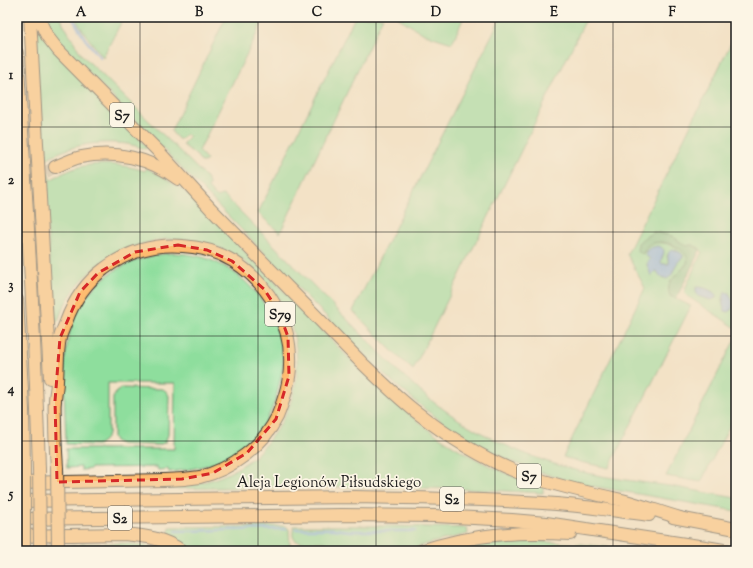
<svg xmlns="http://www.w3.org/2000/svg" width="753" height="568" viewBox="0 0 753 568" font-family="'Sorts Mill Goudy',serif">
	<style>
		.green { fill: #8ede9d; stroke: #557d5c; fill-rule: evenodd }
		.forest { fill: #72bd84; stroke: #476c50 }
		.water { fill: #76a9e3; stroke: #496280 }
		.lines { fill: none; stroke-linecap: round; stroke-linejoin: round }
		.stream { stroke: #76a9e3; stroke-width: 2.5 }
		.motorway-tunnel { stroke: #c8baa4; stroke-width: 12; stroke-dasharray: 12 6; stroke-linecap: butt }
		.motorway-casing { stroke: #3c3a36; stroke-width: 14 }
		.motorway { stroke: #febc70; stroke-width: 12 }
		.motorway-bridge-casing { stroke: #3c3a36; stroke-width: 14; stroke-linecap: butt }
		.motorway-bridge { stroke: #febc70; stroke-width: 12 }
		.marked { fill: none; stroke: #d62828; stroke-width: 3; stroke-dasharray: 8 5; stroke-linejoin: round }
		.grid { fill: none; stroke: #1c1c1c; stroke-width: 1; stroke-opacity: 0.55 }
		.labels { text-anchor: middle; stroke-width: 3.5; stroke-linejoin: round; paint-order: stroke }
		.shield { fill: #fcf5e5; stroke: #5f5d58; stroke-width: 1 }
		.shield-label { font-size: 14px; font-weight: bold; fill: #1c1c1c }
		.street-label { font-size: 15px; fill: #1c1c1c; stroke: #fcf5e5 }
		.neatline { fill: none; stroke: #1c1c1c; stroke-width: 1.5 }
		.grid-label { font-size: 13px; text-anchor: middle; font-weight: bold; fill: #1c1c1c }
	</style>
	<rect width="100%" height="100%" fill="#fcf5e5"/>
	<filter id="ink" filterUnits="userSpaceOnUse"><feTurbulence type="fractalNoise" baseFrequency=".025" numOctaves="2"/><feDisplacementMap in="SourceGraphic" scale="8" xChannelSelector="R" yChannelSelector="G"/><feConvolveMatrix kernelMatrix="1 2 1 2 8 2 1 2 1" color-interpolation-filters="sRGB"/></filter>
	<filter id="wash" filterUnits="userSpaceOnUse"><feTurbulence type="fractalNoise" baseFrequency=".012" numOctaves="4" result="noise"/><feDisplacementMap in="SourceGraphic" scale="16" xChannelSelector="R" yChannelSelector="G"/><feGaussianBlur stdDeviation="0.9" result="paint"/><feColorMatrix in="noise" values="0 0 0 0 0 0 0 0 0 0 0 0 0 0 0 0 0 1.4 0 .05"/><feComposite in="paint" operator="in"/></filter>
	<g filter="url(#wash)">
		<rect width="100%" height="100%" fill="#f3e2c6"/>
		<g class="green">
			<path d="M42,17H61L63,23L81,54L206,177C209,181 210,183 208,188L216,197L223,195L227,198L398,371C408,379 417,389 427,397C469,430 517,454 568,468C601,478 636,481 670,486C692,490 714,494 736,498V511L609,489L580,484L546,474L512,462L487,449L455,431L426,410L388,378L311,301L54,37Z"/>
			<path d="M75,17H124L103,57C93,44 82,32 75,17Z"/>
			<path d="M226,17H265L199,151L207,160L204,162H201L197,156L183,145L184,142L189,137L186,134L181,139H178L171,131Z"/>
			<path d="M355,17H383L280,233L258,213Z"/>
			<path d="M397,17H464L452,43L424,34Z"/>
			<path d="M501,17H587L413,370L392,351L353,311Z"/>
			<path d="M35,29H39L147,147L145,149C139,147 133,145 127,144C98,140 71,145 46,159L50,180C57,176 65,172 73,169C96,161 122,164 145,171L146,168C165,177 181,188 197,202C234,240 272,279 309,317C341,350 373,384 409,414C446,445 496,473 543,487V493C418,485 293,486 169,489V486C200,485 225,479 251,459C258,454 265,445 271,437C314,384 302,307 249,265C226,247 197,238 167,239C156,240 145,243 135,246C100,256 69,287 58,321H53Z"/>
			<path d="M736,33V328L687,296L684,293L687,284L702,252L699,248L692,245L686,246L672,236L664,234L654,232L645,237L643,254L647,246C649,245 652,243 655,243C665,241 689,249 688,260C687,266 681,268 679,273C675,279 673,288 670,296L691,306L609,468L580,462L563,457L645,288L627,254ZM676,250L683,255L682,258L676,262L674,271H655L652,275L647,265L650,259V258L664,253L661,260L660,262L662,264H669L667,256L668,254ZM701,287L713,292L711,300L698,296ZM726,292L732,309L729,311H725L722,302Z"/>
			<path d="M175,253C186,254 198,255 208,259C241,271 264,296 276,328C280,340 284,355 283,367C282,373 280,379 279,385C275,408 263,431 245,445C222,464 197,469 169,472L168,469L158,470L157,467L91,468V469L81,470V467L67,468L66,449H174L175,383H108V435C105,440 102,443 97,445L66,444C65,381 52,311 114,271C133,260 153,254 175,253Z"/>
			<path d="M736,337V413L701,482L666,476Z"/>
			<path d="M122,388L163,389L167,392L169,396L168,435L165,442L159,445L121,444L116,442L113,437V398L116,392Z"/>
			<path d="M286,526L289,529L290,547H303L309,551H188L184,548L169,539V527Z"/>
			<path d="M294,526H390L467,528L468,534L430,543L406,551H326V542C320,542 315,542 309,542C296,543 290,541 294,526Z"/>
			<path d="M532,541L581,544L637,551H450C476,544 505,542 532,541Z"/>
			<path d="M124,543C137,544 150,546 163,551H67V546H81V544Z"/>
		</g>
		<path class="forest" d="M654,232L672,236L686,246L692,245L699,248L700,250L676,299L670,296C660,273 702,268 682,251C677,246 669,243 662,242C656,242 652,243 647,246L643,254L637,251L638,243L645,237Z"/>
		<g class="water">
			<path d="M657,246L661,247L664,250C664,255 661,258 661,262L662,264H669C668,258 666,252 673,249L681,253L683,255V258C672,264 677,273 667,279L660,276L657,271H655L651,276L647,264L650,259L649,258L646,256V251L650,248Z"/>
			<path d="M696,287C704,287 712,290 716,295V298L711,300L698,296L696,292Z"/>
			<path d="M725,292L729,293C732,300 736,306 729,312L725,311C721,304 723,299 725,292Z"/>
		</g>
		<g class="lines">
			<g class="stream">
				<path d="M72,17L85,39L100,57"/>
				<path d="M295,529H333L350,531H415"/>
				<path d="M176,531L286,529"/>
			</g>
		</g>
	</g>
	<g filter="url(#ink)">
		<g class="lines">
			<path class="motorway-tunnel" d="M17,194L35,178L55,167"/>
			<g class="motorway-casing">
				<g id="motorway">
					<path d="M30,17L50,378"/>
					<path d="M38,17L47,36L58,50L160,153L211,209L361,362C379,379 396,396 415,411C447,436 487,461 525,475C557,486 589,493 622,500C641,505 660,512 680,518"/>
					<path d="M17,53C26,192 35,330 39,469"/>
					<path d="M55,167C64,163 72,159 81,157C115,150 150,158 178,179"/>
					<path d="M17,300L23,409L24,469"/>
					<path d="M17,483L164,480C176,480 188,479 200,477C232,469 263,446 277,417C284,400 290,383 290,365C292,323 268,283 233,261C218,252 200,247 183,246C155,243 126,252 104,269C85,283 74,300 66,322C64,327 61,333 60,338C57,352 58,367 57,381C57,388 55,395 55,401C54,408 55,415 55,421C55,437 56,453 57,468"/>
					<path d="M17,501L355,497C418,498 481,499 543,503C579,505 614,511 649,515"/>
					<path d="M673,517L736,529"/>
					<path d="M17,519L342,515L435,516L512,520L546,523L712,548L729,551"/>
					<path d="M17,536L124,534C145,536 164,538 182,551"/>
					<path d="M421,551C472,534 517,531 570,534"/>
				</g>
			</g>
			<use href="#motorway" class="motorway"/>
			<g class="motorway-bridge-casing">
				<g id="motorway-bridge">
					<path d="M57,468L58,546"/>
					<path d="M24,469V547"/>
					<path d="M39,469L40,546"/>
				</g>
			</g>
			<use href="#motorway-bridge" class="motorway-bridge"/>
		</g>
	</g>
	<path d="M0 0H753V568H0ZM178,245L207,250L232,261L264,289L279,312L288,337L289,376L276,419L247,453L213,473L182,479L57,482L55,401L60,338L80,292L98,273L135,252Z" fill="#f3e2c6" fill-opacity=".55" fill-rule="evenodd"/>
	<path class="marked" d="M178,245L207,250L232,261L264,289L279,312L288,337L289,376L276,419L247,453L213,473L182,479L57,482L55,401L60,338L80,292L98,273L135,252Z"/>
	<path class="grid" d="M140,17V551M258,17V551M376,17V551M495,17V551M613,17V551M17,127H736M17,232H736M17,336H736M17,441H736"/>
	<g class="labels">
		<g class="shield">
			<rect x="110" y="103" width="24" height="24" rx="3"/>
			<rect x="265" y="302" width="30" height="24" rx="3"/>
			<rect x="517" y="464" width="24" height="24" rx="3"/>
			<rect x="440" y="487" width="24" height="24" rx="3"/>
			<rect x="108" y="506" width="24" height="24" rx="3"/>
		</g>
		<g class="shield-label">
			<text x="122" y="120">S7</text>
			<text x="280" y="319">S79</text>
			<text x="529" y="481">S7</text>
			<text x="452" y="504">S2</text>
			<text x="120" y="523">S2</text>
		</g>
		<g class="street-label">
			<text x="329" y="487">Aleja Legionów Piłsudskiego</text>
		</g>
	</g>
	<rect width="753" height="568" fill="none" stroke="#fcf5e5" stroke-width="44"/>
	<rect x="22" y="22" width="709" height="524" class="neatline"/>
	<g class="grid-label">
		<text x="81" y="16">A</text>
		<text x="199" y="16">B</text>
		<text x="317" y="16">C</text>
		<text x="436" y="16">D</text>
		<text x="554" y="16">E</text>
		<text x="672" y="16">F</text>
		<text x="11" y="79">1</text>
		<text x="11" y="184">2</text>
		<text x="11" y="289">3</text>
		<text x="11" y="393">4</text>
		<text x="11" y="498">5</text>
	</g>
</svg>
